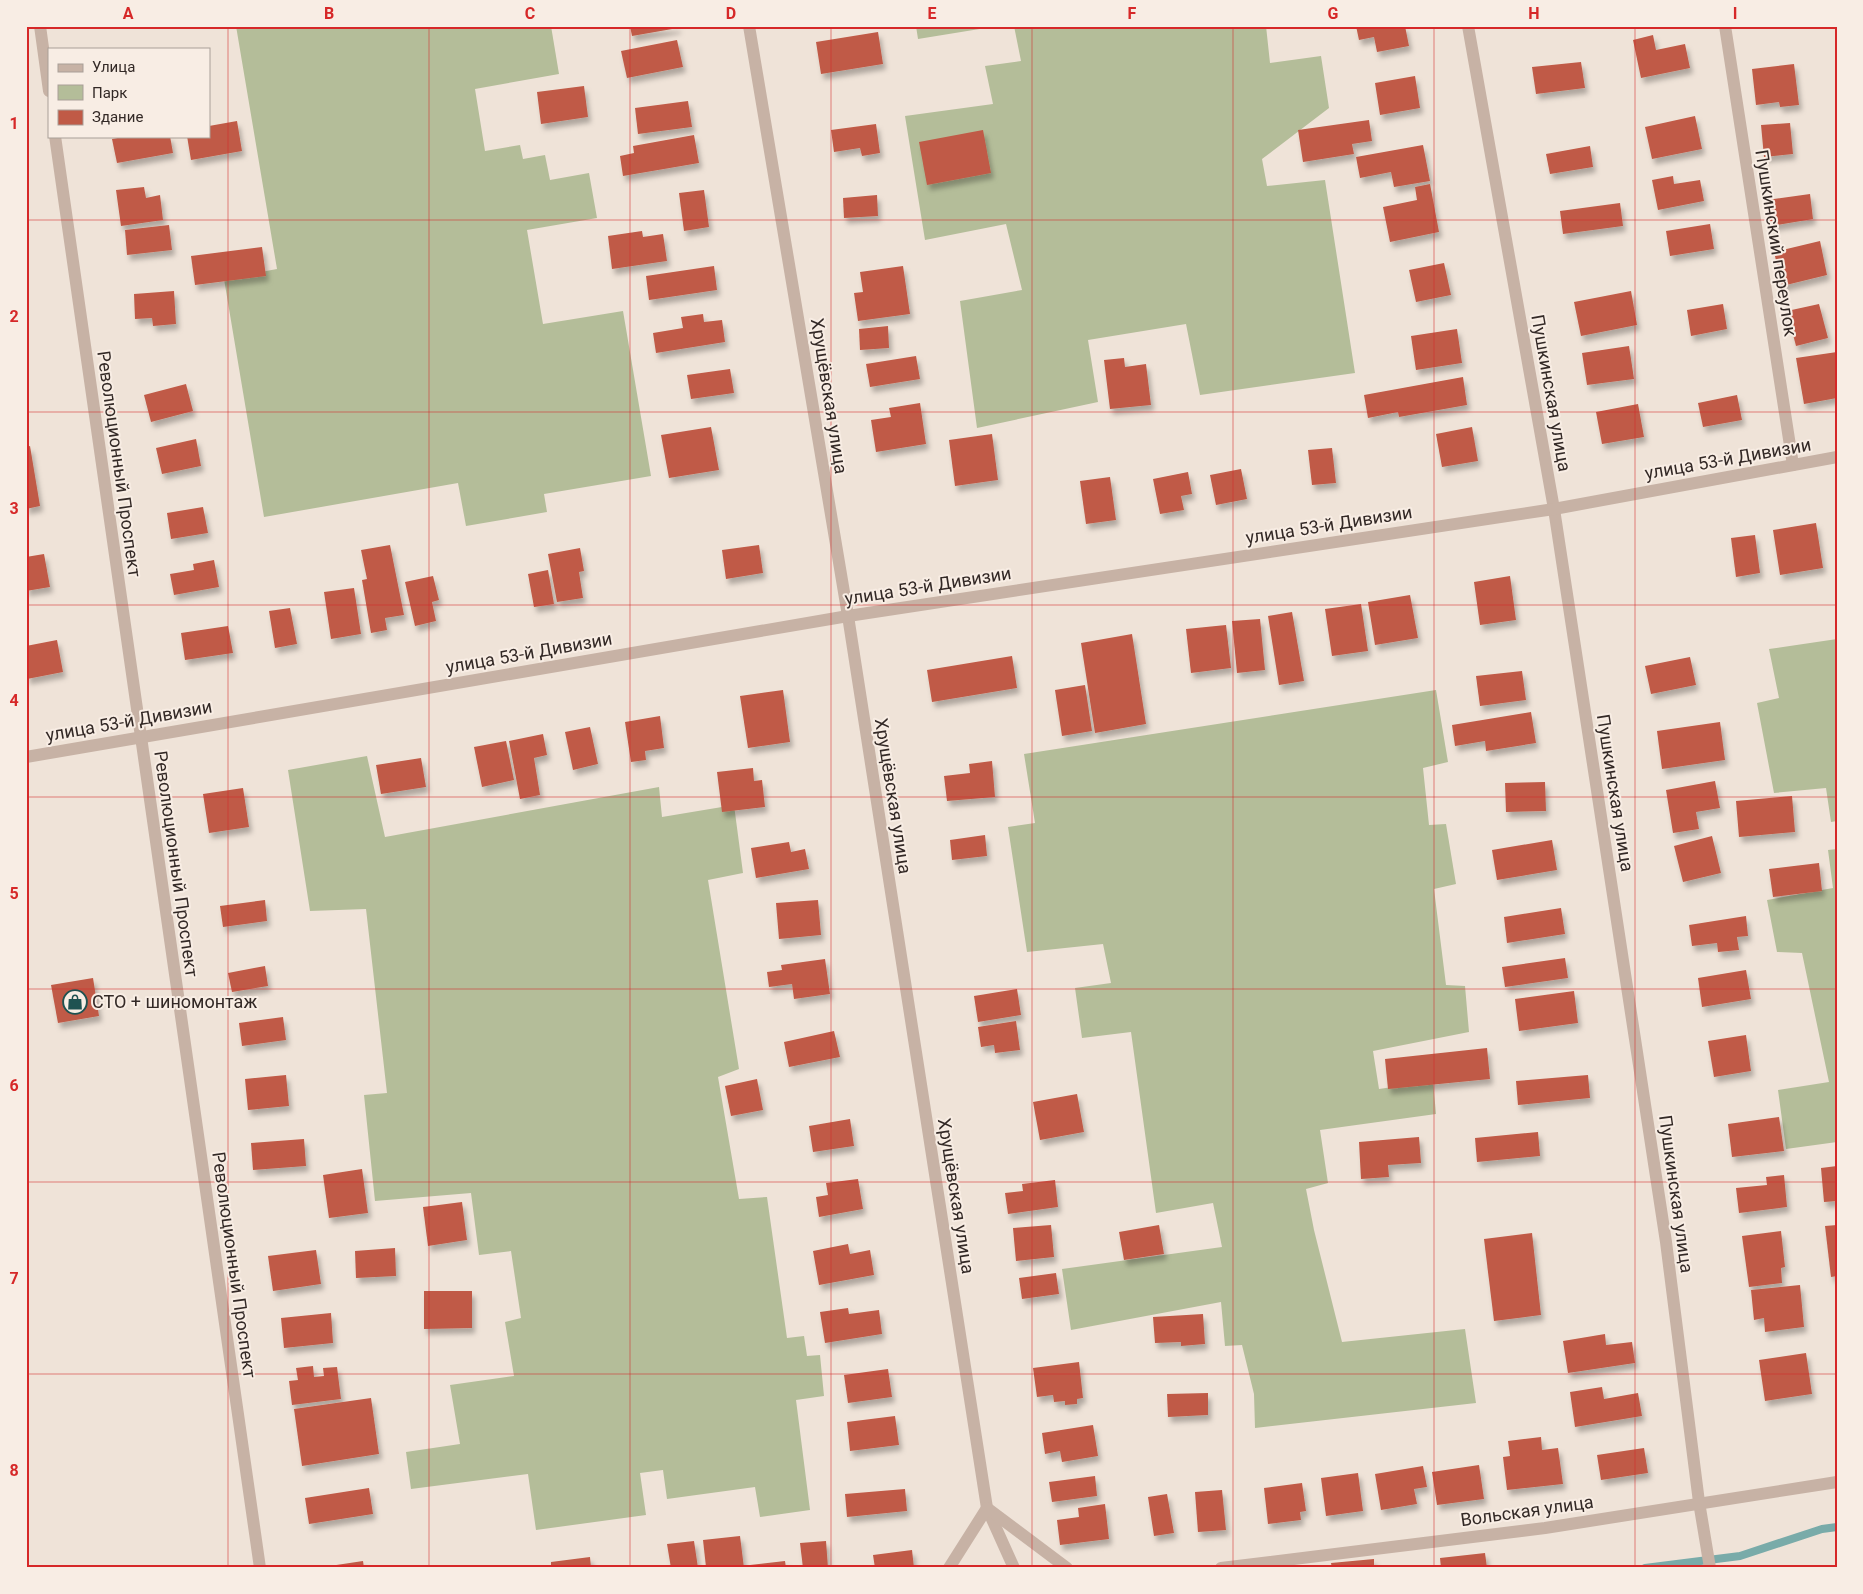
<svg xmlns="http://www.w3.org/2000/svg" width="1863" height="1594" viewBox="0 0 1863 1594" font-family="Roboto,sans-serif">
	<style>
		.green { fill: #b4bd99 }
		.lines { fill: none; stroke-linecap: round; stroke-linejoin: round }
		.stream { stroke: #79aba9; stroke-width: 8 }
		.building { fill: #c05a46; filter: url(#shadow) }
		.minor { stroke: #c7b2a5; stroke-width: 12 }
		.grid { fill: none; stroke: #d62828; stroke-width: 1; stroke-opacity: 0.55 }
		.labels { text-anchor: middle; stroke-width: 4; stroke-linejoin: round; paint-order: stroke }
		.street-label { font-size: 18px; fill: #332926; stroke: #f8ede4 }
		.poi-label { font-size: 18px; fill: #332926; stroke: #f8ede4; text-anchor: start }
		.neatline { fill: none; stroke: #d62828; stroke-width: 2 }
		.grid-label { font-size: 16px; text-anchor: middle; font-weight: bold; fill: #d62828 }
	</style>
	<defs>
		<filter id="shadow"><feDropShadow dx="3" dy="5.5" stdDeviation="2.5" flood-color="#0004"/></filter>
	</defs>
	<rect width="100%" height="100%" fill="#efe3d8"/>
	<g class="green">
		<path d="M236,26H551L559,74L475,89L485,151L520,145L523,159L545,155L550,180L589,173L597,218L527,230L543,324L623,311L651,476L544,494L547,512L466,526L458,483L264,517L224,279L277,269Z"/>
		<path d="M916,26H998L918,39Z"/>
		<path d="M1014,26H1266L1270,63L1321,56L1329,108L1262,159L1267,186L1325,180L1355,373L1200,395L1186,324L1088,340L1098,402L977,428L960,301L1022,290L1006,224L925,240L905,116L993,104L985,66L1021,61Z"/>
		<path d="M1837,639V821L1831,822L1826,788L1774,793L1757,703L1779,698L1769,649Z"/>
		<path d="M1436,690L1448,762L1423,768L1429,825L1446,824L1456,884L1434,889L1446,985L1465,986L1469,1032L1373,1051L1379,1089L1433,1081L1436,1114L1320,1130L1328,1183L1306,1189L1314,1230L1342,1342L1465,1329L1476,1403L1255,1428L1254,1394L1242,1345L1225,1346L1221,1302L1071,1330L1062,1269L1222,1247L1213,1203L1156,1213L1131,1032L1082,1038L1075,988L1111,983L1103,944L1027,952L1008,827L1035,823L1024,754Z"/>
		<path d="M367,756L385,837L659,787L662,817L734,805L743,873L708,880L739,1069L718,1077L739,1199L767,1197L787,1338L804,1336L807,1356L820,1355L824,1396L796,1400L810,1510L760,1517L755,1487L667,1499L663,1470L640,1473L646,1515L536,1530L528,1474L411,1489L406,1452L460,1444L450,1385L514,1376L505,1322L521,1318L511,1251L479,1255L471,1193L375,1201L364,1095L387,1093L366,909L310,911L288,770Z"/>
		<path d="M1837,849V1142L1786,1149L1778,1090L1829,1082L1802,953L1777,952L1767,900L1833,888L1828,850Z"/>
	</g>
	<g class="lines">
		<path class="stream" d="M1645,1568L1740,1556L1822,1529L1837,1527"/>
	</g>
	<g class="building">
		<path d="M630,26H678V28L632,36Z"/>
		<path d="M1356,26H1405L1409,46L1377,52L1374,37L1359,40Z"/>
		<path d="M878,32L883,64L821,74L816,42Z"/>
		<path d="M1653,35L1656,50L1685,44L1690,68L1641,78L1633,40Z"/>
		<path d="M677,40L683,67L627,78L621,51Z"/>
		<path d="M1581,62L1585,88L1536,94L1532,67Z"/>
		<path d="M1794,64L1799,105L1780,107L1779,102L1756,105L1752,69Z"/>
		<path d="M1415,76L1420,108L1380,115L1375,83Z"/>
		<path d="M584,86L588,117L541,124L537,92Z"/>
		<path d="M688,101L692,127L638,134L635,108Z"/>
		<path d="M1695,116L1702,149L1652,159L1645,127Z"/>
		<path d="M1369,120L1372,141L1352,144L1354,154L1303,162L1298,130Z"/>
		<path d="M237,121L242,151L191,160L187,136H209V126Z"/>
		<path d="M1790,123L1793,154L1764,157L1761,125Z"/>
		<path d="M876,124L880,153L862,156L860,148L834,152L831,130Z"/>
		<path d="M983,130L991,173L927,185L919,142Z"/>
		<path d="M694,135L699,163L623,176L620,156L634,153L633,146Z"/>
		<path d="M129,136H170L173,153L117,163L112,139Z"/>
		<path d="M1423,145L1430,181L1394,187L1391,172L1360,178L1356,157Z"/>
		<path d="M1590,146L1593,167L1550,174L1546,154Z"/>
		<path d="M1673,176L1674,184L1700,180L1704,201L1658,210L1652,180Z"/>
		<path d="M1430,184L1439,232L1390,242L1383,207L1417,200L1415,187Z"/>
		<path d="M144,187L146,198L160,195L163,220L121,226L116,190Z"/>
		<path d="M704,190L709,227L684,231L679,193Z"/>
		<path d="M1810,194L1813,219L1771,226L1767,200Z"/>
		<path d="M877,195L878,216L844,218L843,198Z"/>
		<path d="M1620,203L1623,226L1563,234L1560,211Z"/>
		<path d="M1710,224L1714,249L1670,256L1666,231Z"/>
		<path d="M169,225L172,250L127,255L125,230Z"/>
		<path d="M642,231L643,237L663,234L667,261L612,269L608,236Z"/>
		<path d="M1820,241L1827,275L1782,286L1774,252Z"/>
		<path d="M262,247L266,276L195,285L191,256Z"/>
		<path d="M1444,263L1451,295L1416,302L1409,270Z"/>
		<path d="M714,266L717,290L649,300L646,276Z"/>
		<path d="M903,266L910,314L858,321L854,293L863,292L860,272Z"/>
		<path d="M174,291L176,324L153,326L152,318L135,319L134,294Z"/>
		<path d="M1631,291L1637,325L1581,336L1574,302Z"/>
		<path d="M1723,304L1727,329L1691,336L1687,310Z"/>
		<path d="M1819,304L1828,338L1796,346L1787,311Z"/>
		<path d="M703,314L704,322L722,320L725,342L656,353L653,333L683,328L681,317Z"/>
		<path d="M888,326L889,348L860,350L859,329Z"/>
		<path d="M1457,329L1462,363L1416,370L1411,336Z"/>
		<path d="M1629,346L1634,379L1587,385L1582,353Z"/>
		<path d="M1837,352V398L1804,404L1796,358Z"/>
		<path d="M916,356L920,379L870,387L866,364Z"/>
		<path d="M1124,358L1125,367L1146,364L1151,405L1110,409L1104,360Z"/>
		<path d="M730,369L734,393L691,399L687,375Z"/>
		<path d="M1463,377L1467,405L1399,417L1398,412L1368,418L1364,395Z"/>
		<path d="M186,384L193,411L151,422L144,395Z"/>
		<path d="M1737,395L1742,420L1703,427L1698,403Z"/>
		<path d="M920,403L926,444L876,452L871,420L891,417L889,408Z"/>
		<path d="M1638,404L1644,437L1602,444L1596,412Z"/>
		<path d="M711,427L719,470L669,478L661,435Z"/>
		<path d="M1472,427L1478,461L1442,467L1436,434Z"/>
		<path d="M992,434L998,480L955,486L949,440Z"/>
		<path d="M196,439L201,466L162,474L156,448Z"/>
		<path d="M30,446L40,506L26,509V447Z"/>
		<path d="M1332,448L1336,483L1312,485L1308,450Z"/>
		<path d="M1241,469L1247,499L1216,505L1210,475Z"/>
		<path d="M1188,472L1192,494L1181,496L1184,510L1160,514L1153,479Z"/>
		<path d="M1110,477L1116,520L1086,524L1080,481Z"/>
		<path d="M203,507L208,533L171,539L167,513Z"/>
		<path d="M1816,523L1823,568L1780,575L1773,530Z"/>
		<path d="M1755,535L1760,573L1736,577L1731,538Z"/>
		<path d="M390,545L404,615L385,618L387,630L371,633L362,580L367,579L361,550Z"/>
		<path d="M759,545L763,573L726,579L722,550Z"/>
		<path d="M580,548L584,571L579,572L583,598L557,602L548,554Z"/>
		<path d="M44,554L50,587L26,591V557Z"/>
		<path d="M214,560L219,587L174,595L170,574L194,570L193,564Z"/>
		<path d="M548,570L554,604L534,607L528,574Z"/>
		<path d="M433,576L439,600L432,602L436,621L415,626L405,582Z"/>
		<path d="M1510,576L1516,620L1480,625L1474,582Z"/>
		<path d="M354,588L361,634L331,639L324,592Z"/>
		<path d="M1410,595L1418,638L1375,645L1368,602Z"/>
		<path d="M1361,604L1368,651L1332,656L1325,609Z"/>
		<path d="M290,608L297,644L275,648L269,611Z"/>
		<path d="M1292,612L1304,681L1279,685L1268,616Z"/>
		<path d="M1260,619L1265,670L1237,673L1232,621Z"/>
		<path d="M1226,625L1231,668L1191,673L1186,629Z"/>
		<path d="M228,626L233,653L185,660L181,633Z"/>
		<path d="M1132,634L1146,724L1095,733L1081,643Z"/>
		<path d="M57,640L63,672L27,679L26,646Z"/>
		<path d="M1012,656L1017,688L932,702L927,670Z"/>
		<path d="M1690,657L1696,685L1651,694L1645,666Z"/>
		<path d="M1522,671L1526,700L1480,706L1476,676Z"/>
		<path d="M1085,685L1092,731L1062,736L1055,690Z"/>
		<path d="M783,690L790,742L748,748L740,696Z"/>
		<path d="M1531,712L1536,743L1486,751L1485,741L1455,746L1452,725Z"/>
		<path d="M660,716L664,748L645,751L646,760L631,762L625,722Z"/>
		<path d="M1720,722L1725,760L1662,769L1657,731Z"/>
		<path d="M590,727L598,764L573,770L565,732Z"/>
		<path d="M543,734L547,755L534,758L540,795L520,799L509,741Z"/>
		<path d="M506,741L514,780L482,787L474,747Z"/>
		<path d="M421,758L426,787L381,794L376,765Z"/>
		<path d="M992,761L995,797L947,801L944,776L970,773L969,764Z"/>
		<path d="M753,768L754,781L762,780L765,807L722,812L717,772Z"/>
		<path d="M1715,781L1720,808L1696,812L1699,829L1673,833L1666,790Z"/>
		<path d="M1545,782L1546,811L1506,812L1505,783Z"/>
		<path d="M243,788L249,827L209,833L203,794Z"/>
		<path d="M1792,796L1795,832L1739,837L1736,801Z"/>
		<path d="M985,835L987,856L952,860L950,840Z"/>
		<path d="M1712,836L1721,873L1683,882L1674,846Z"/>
		<path d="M1552,840L1557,870L1497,880L1492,850Z"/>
		<path d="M789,842L791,852L805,849L809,869L756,878L751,848Z"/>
		<path d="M1819,863L1822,891L1773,897L1769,869Z"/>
		<path d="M265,900L267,921L223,927L220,906Z"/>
		<path d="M818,900L821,935L779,939L776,903Z"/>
		<path d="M1561,908L1565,934L1507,943L1504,917Z"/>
		<path d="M1746,916L1748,936L1737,937L1739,950L1718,952L1717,943L1692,946L1689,925Z"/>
		<path d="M1565,958L1568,978L1505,987L1502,967Z"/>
		<path d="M825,959L830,994L794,999L792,984L769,987L767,972L782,970L781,965Z"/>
		<path d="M265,966L268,986L232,992L228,973Z"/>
		<path d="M1746,970L1751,999L1702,1007L1698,978Z"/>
		<path d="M93,978L99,1016L58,1023L51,985Z"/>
		<path d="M1017,989L1021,1015L978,1022L974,996Z"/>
		<path d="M1574,991L1578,1023L1519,1031L1515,999Z"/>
		<path d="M283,1017L286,1040L242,1046L239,1023Z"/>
		<path d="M1016,1021L1020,1050L995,1053L994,1045L981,1047L978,1027Z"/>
		<path d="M834,1031L840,1057L789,1067L784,1042Z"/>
		<path d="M1746,1035L1751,1071L1714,1077L1708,1041Z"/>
		<path d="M1487,1048L1490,1079L1388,1089L1385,1059Z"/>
		<path d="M286,1075L289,1106L248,1110L245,1079Z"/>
		<path d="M1588,1075L1590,1098L1518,1105L1516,1081Z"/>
		<path d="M757,1079L763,1110L731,1116L725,1086Z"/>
		<path d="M1077,1094L1084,1132L1040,1140L1033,1102Z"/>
		<path d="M1779,1117L1784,1151L1732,1157L1728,1124Z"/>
		<path d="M850,1119L854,1146L813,1152L809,1126Z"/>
		<path d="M1538,1132L1540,1156L1477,1162L1475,1138Z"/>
		<path d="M1419,1137L1421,1163L1388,1165L1389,1177L1361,1179L1359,1142Z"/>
		<path d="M304,1139L306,1166L253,1170L251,1143Z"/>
		<path d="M1837,1166V1201L1824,1202L1821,1168Z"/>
		<path d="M362,1169L368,1213L329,1218L323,1175Z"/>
		<path d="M1784,1175L1787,1207L1739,1213L1736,1188L1767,1185L1766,1177Z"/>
		<path d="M858,1179L863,1209L819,1217L816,1197L828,1195L826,1183Z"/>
		<path d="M1055,1180L1058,1207L1008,1214L1005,1193L1023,1191L1022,1184Z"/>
		<path d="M462,1202L467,1240L428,1246L423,1207Z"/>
		<path d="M1051,1225L1054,1257L1016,1261L1013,1228Z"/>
		<path d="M1159,1225L1164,1254L1124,1260L1119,1232Z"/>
		<path d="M1837,1225V1276L1831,1277L1825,1226Z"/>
		<path d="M1781,1231L1785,1267L1781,1268L1782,1283L1749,1287L1742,1236Z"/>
		<path d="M1532,1233L1541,1315L1494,1321L1484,1239Z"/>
		<path d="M848,1244L850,1254L870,1250L874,1275L819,1285L813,1251Z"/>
		<path d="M395,1248L396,1276L356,1278L355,1251Z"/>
		<path d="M316,1250L321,1284L273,1291L268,1256Z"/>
		<path d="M1056,1273L1059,1294L1022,1299L1019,1278Z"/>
		<path d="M1800,1285L1804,1327L1765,1332L1764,1318L1754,1320L1751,1290Z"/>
		<path d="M424,1291H472V1328L424,1329Z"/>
		<path d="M848,1308L849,1314L879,1310L882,1334L825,1343L820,1312Z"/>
		<path d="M331,1313L333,1343L284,1348L281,1318Z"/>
		<path d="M1203,1314L1205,1344L1181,1346V1342L1155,1343L1153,1317Z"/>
		<path d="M1605,1334L1606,1345L1632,1342L1635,1363L1568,1373L1563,1341Z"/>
		<path d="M1806,1353L1812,1394L1765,1401L1759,1360Z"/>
		<path d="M1079,1362L1083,1398L1077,1399V1404L1065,1405V1401L1054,1402L1053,1395L1037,1397L1033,1368Z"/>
		<path d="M313,1366L314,1377L324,1376L323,1368L337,1367L341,1399L292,1405L289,1381L298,1380L296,1368Z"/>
		<path d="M888,1369L892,1397L848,1403L844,1375Z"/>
		<path d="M1602,1387L1604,1399L1638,1393L1642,1416L1575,1427L1570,1392Z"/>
		<path d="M1208,1393V1415L1168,1417L1167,1394Z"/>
		<path d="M371,1398L379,1454L302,1466L294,1409Z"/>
		<path d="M895,1416L899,1445L850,1451L847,1422Z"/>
		<path d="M1093,1425L1098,1456L1062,1462L1060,1451L1045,1454L1042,1433Z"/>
		<path d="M1541,1437L1542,1450L1558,1448L1563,1484L1507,1490L1503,1457L1510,1456L1508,1441Z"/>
		<path d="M1644,1448L1648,1473L1601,1480L1597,1455Z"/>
		<path d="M1479,1465L1484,1499L1437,1505L1432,1472Z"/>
		<path d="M1423,1466L1427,1487L1414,1489L1417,1504L1381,1510L1375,1474Z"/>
		<path d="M1358,1473L1363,1511L1326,1516L1321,1478Z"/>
		<path d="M1095,1476L1097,1496L1052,1502L1049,1482Z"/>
		<path d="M1302,1483L1306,1511L1300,1512L1301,1520L1268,1524L1264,1488Z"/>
		<path d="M369,1488L373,1514L309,1524L305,1498Z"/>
		<path d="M905,1489L907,1511L847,1517L845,1494Z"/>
		<path d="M1222,1490L1226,1530L1198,1532L1195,1492Z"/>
		<path d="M1167,1494L1174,1533L1154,1536L1148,1497Z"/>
		<path d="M1105,1504L1109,1539L1060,1545L1057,1520L1079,1517L1078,1508Z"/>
		<path d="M740,1536L744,1568L706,1567L703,1540Z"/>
		<path d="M694,1541L698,1568H671L667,1544Z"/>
		<path d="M826,1541L828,1568H803L800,1543Z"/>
		<path d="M912,1550L914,1568H875L873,1555Z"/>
		<path d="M1485,1553L1487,1568H1441L1440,1558Z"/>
		<path d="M590,1557L591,1568H551V1562Z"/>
		<path d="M1374,1559V1568H1332L1331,1563Z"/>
		<path d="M363,1561L364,1568H323V1567Z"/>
		<path d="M785,1561L786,1568H750V1565Z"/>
	</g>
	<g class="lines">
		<g class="minor">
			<path d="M40,26L49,91"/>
			<path d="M749,26L848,616L987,1508L1014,1568"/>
			<path d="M1468,26L1554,509L1666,1242L1699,1502L1710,1568"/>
			<path d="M1725,26L1793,465"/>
			<path d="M55,136L260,1568"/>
			<path d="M26,757L848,616L1554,509L1837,457"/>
			<path d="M949,1568L987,1508L1067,1568"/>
			<path d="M1221,1568L1545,1528L1837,1482"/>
		</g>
	</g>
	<path class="grid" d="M228,26V1568M429,26V1568M630,26V1568M831,26V1568M1032,26V1568M1233,26V1568M1434,26V1568M1635,26V1568M26,220H1837M26,412H1837M26,605H1837M26,797H1837M26,989H1837M26,1182H1837M26,1374H1837"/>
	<defs>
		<g id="shop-ring" transform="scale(1.25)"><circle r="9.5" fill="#f8ede4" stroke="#1e5251" stroke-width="1.5"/><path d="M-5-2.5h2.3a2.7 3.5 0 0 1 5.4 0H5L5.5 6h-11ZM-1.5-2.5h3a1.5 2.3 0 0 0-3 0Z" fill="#1e5251"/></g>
	</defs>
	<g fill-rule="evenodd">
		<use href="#shop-ring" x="75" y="1002"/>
	</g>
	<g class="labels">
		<g class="street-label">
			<text transform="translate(1776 243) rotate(81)" y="6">Пушкинский переулок</text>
			<text transform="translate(1551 393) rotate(80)" y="6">Пушкинская улица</text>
			<text transform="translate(829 396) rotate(81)" y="6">Хрущёвская улица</text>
			<text transform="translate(1728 459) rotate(-10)" y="6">улица 53-й Дивизии</text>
			<text transform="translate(119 464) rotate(82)" y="6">Революционный Проспект</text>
			<text transform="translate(1329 525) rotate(-9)" y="6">улица 53-й Дивизии</text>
			<text transform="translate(928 586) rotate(-9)" y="6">улица 53-й Дивизии</text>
			<text transform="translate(529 653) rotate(-10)" y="6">улица 53-й Дивизии</text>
			<text transform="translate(129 721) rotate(-10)" y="6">улица 53-й Дивизии</text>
			<text transform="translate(1615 793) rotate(81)" y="6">Пушкинская улица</text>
			<text transform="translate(893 796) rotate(81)" y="6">Хрущёвская улица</text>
			<text transform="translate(176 864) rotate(82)" y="6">Революционный Проспект</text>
			<text transform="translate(1676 1194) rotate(82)" y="6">Пушкинская улица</text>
			<text transform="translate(956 1196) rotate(81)" y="6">Хрущёвская улица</text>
			<text transform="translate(234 1265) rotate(82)" y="6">Революционный Проспект</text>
			<text transform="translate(1527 1511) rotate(-8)" y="6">Вольская улица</text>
		</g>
		<g class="poi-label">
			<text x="92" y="1008">СТО + шиномонтаж</text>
		</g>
	</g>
	<rect width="1863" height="1594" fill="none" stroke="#f8ede4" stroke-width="55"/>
	<rect x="48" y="48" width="162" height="90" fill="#f8ede4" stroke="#a99f98"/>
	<rect x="58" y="64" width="25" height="8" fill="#c7b2a5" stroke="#a99f98"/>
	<text x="92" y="72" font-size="15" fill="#332926">Улица</text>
	<rect x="58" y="85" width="25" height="15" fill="#b4bd99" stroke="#a99f98"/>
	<text x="92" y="98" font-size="15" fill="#332926">Парк</text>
	<rect x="58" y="110" width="25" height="15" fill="#c05a46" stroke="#a99f98"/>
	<text x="92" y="122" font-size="15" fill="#332926">Здание</text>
	<rect x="28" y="28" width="1808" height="1538" class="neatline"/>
	<g class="grid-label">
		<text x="128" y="19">A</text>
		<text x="329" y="19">B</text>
		<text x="530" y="19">C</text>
		<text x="731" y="19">D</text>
		<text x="932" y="19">E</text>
		<text x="1132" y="19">F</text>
		<text x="1333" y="19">G</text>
		<text x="1534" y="19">H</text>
		<text x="1735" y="19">I</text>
		<text x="14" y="129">1</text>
		<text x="14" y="322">2</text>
		<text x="14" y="514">3</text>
		<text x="14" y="706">4</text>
		<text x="14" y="899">5</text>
		<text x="14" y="1091">6</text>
		<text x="14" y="1284">7</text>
		<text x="14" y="1476">8</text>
	</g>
</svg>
